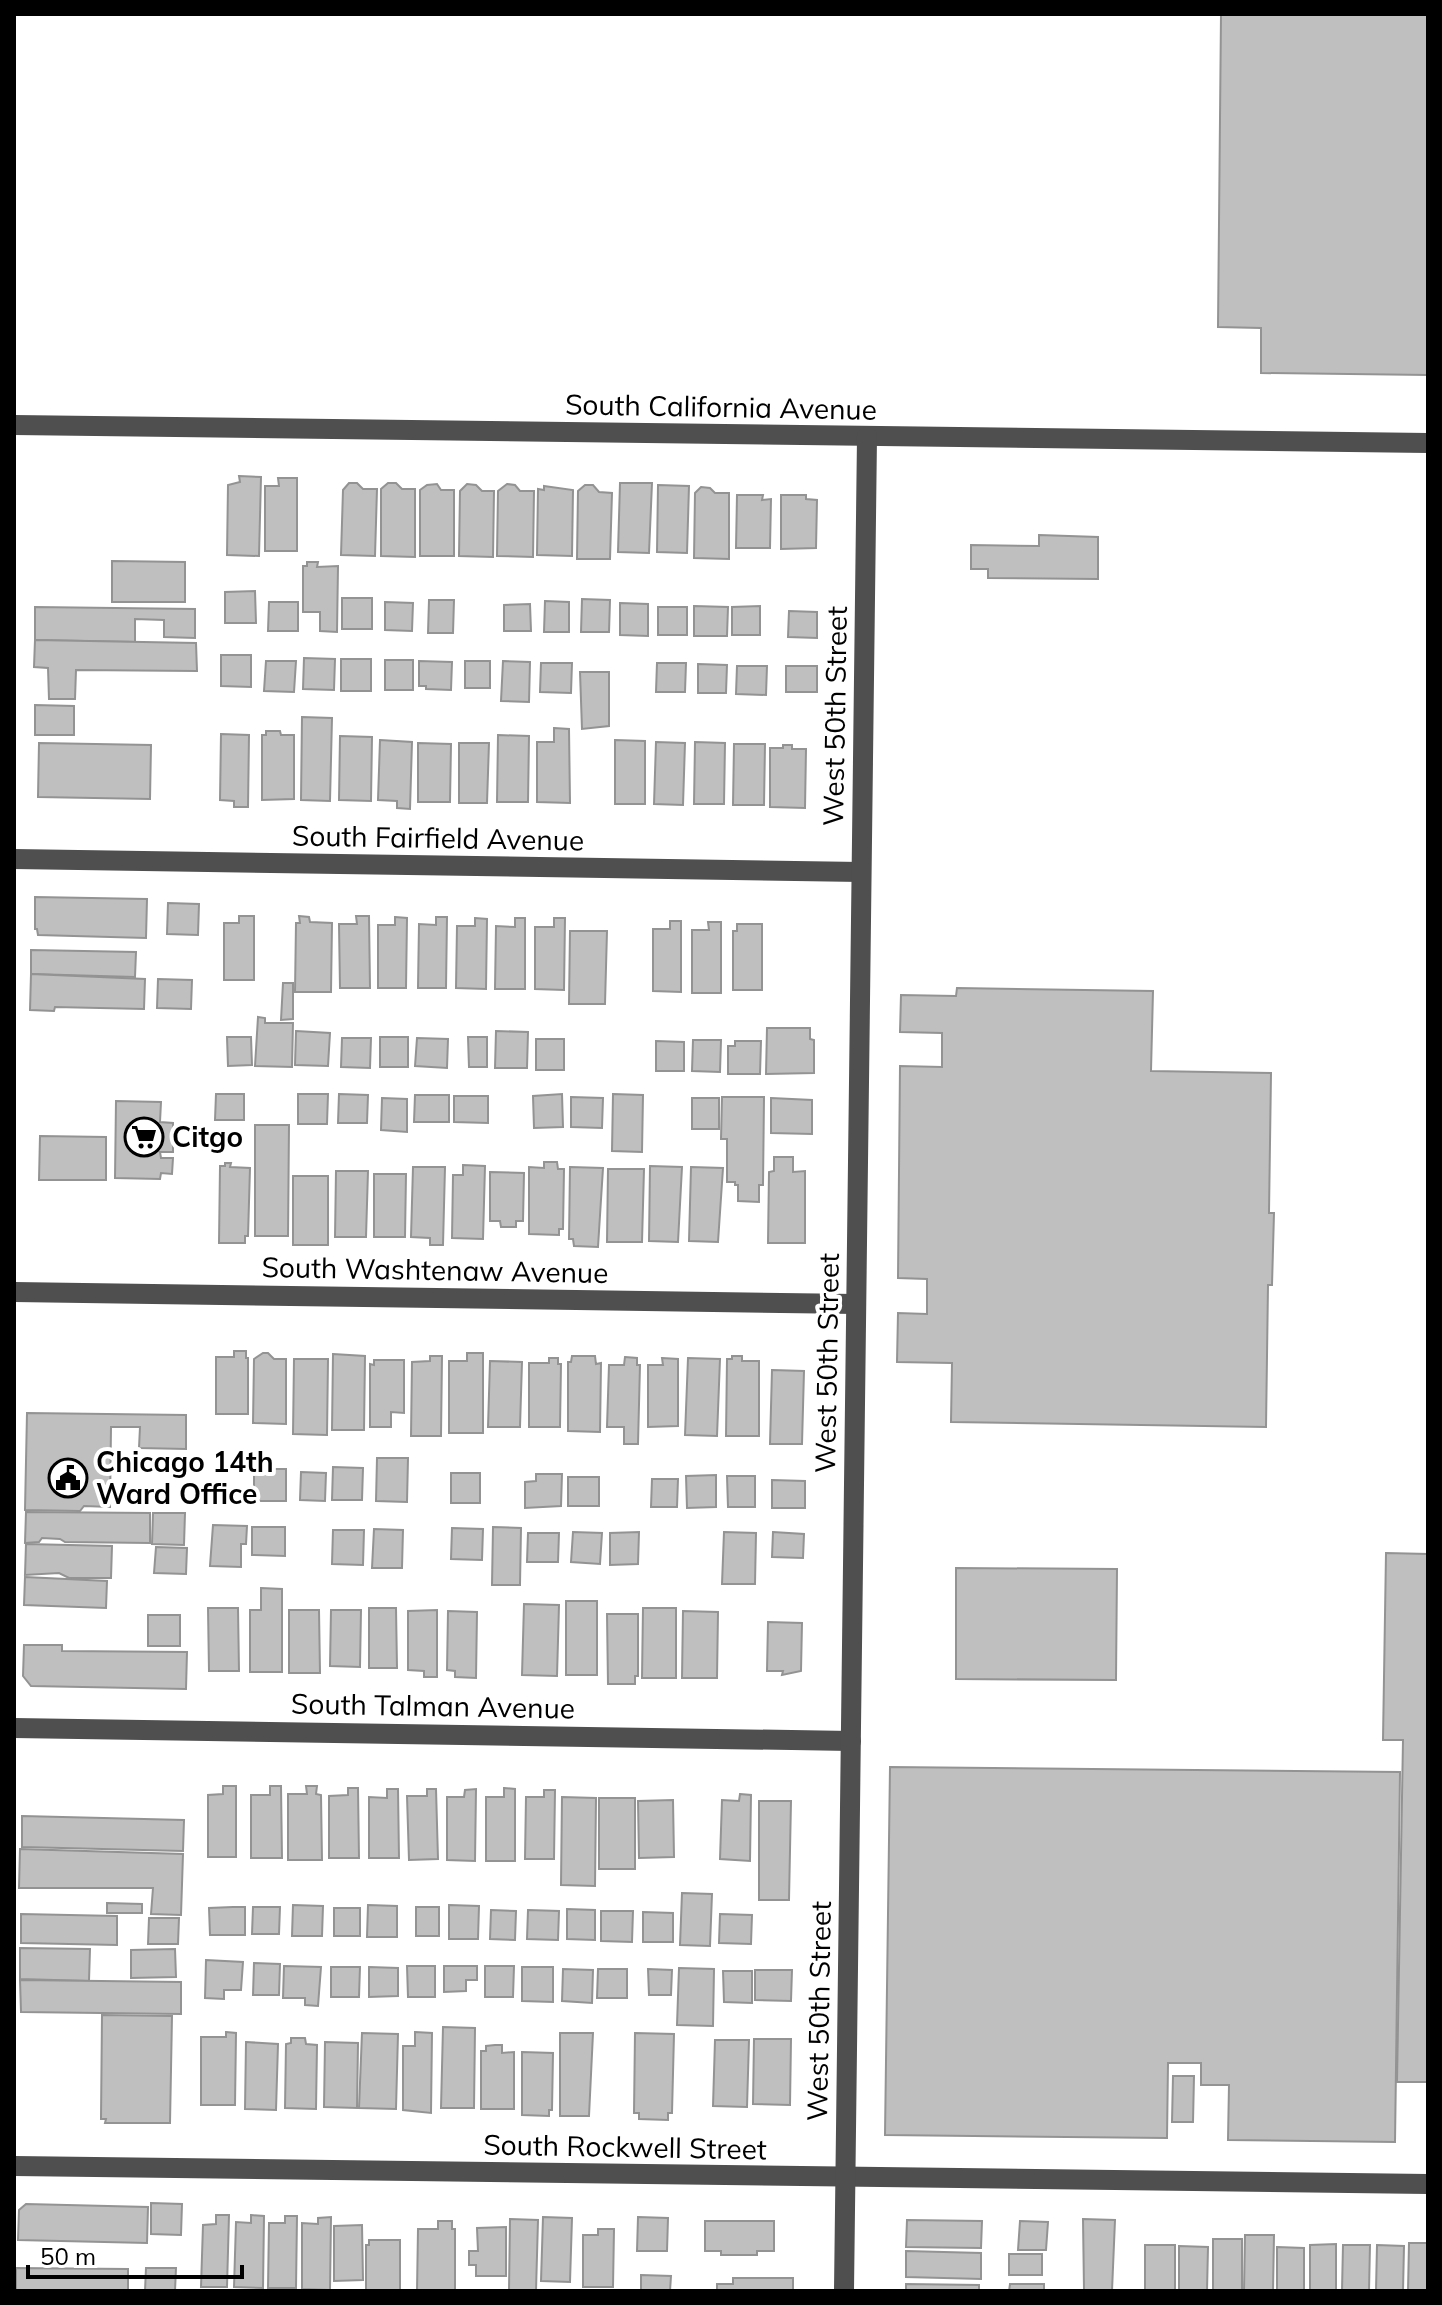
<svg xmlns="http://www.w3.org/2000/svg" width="1442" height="2305" viewBox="0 0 1442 2305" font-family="Mulish,sans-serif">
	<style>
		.building { fill: #bfbfbf; stroke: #939393; stroke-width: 2 }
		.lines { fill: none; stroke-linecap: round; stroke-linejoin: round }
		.minor { stroke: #4f4f4f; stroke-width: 20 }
		.labels { text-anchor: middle; stroke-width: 8; stroke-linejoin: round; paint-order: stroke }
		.street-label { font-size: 28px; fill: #000; stroke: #fff }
		.poi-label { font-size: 28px; font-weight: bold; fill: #000; stroke: #fff; text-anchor: start }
	</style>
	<rect width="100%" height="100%" fill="#fff"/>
	<g class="building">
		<path d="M1221,14H1428V375L1261,373V328L1218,327Z"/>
		<path d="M239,476L261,477L259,556L227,555L228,485L240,482Z"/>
		<path d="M278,478H297V551H265V486H279Z"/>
		<path d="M349,483H357L363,489H377L375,556L341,555L343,490Z"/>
		<path d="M388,483H396L402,489H415V557L381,556V489Z"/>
		<path d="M620,483H652L649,553L618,552Z"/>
		<path d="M437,484L441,490H454V556H420V490L427,485Z"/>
		<path d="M467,484L476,485L482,491H494L493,557L459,556L460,491Z"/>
		<path d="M507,484L515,485L520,491H534L533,557L497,556L498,491Z"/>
		<path d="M585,485H593L599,492L612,493L610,559H577L578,491Z"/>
		<path d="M658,485L689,486L687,553L657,552Z"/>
		<path d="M544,486L573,490L572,556L537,555L538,489L544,490Z"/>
		<path d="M701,487L710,488L715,493H729V559L694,558L695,493Z"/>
		<path d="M737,495H763L762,500L771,499L770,548H736Z"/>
		<path d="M781,495H806V499L817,500L816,548L781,549Z"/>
		<path d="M1039,535L1098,537V579L988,578V569H971V545L1039,546Z"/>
		<path d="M112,561L185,562V602H112Z"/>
		<path d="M307,562H318L317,567L338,566L337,632L320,631V612H303V566H307Z"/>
		<path d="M255,591L256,623H225V592Z"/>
		<rect x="342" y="598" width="30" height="31"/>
		<path d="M582,599L610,600L609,632H581Z"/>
		<path d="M429,600H454L453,633H428Z"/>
		<path d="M545,601L569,602V632H544Z"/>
		<path d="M269,602H298V631H268Z"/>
		<path d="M385,602L413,603L412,631L385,630Z"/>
		<path d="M620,603L648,604V636L620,635Z"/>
		<path d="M530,604L531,631H504V605Z"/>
		<path d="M694,606L728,607L727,636H694Z"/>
		<path d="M760,606V635H732V607Z"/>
		<path d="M35,607L195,609V638L164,637V620L135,619V642L35,640Z"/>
		<rect x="658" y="607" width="29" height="28"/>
		<path d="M789,611L817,612V638L788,637Z"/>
		<path d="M35,640L196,643L197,671L76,670L75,699H49L48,668L34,667Z"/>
		<path d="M221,655H251V687L221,686Z"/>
		<path d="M304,658L335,659L334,690L303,689Z"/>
		<rect x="341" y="659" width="30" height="32"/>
		<rect x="385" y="660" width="28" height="30"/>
		<path d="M266,661H296L294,692L264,691Z"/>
		<path d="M419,661L452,662L451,690L426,689V686H419Z"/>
		<rect x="465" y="661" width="25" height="27"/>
		<path d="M503,661L530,662L529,702L501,701Z"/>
		<path d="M541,663H572L571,693L540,692Z"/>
		<path d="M657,663H686L685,692H656Z"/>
		<path d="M698,664L727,665L726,693H698Z"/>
		<path d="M737,666H767L766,695L736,694Z"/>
		<rect x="786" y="666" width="31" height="26"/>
		<path d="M580,672H609V726L582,729Z"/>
		<path d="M35,705L74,706V735H35Z"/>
		<path d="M302,717L332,718L330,801L301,800Z"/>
		<path d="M554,728L569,729L570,803L537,802V742H554Z"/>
		<path d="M266,731H280L281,735H294V799L262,800V735H266Z"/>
		<path d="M221,734L249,735L248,807H234V801L220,800Z"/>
		<path d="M498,735L529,736L528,802H497Z"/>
		<path d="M340,736L372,737L371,801L339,800Z"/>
		<path d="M380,740L412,742L410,809L397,808V801L378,800Z"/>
		<path d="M615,740L645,741V804H615Z"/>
		<path d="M656,742L685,743L683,805L654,804Z"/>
		<path d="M695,742L725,743L724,804H694Z"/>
		<path d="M39,743L151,745L150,799L38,797Z"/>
		<path d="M418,743L451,744L450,802H418Z"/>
		<path d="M459,743H489L487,803H459Z"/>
		<path d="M734,744H765L764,805H733Z"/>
		<path d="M783,745H792V749H806L805,808L770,807V748H783Z"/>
		<path d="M35,897L147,899L146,938L38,935L37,929H35Z"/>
		<path d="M168,903L199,904L198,935L167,934Z"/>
		<path d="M239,916H254V980H224V923H239Z"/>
		<path d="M299,916L309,917L310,922L332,923L331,992H295L296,923H300Z"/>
		<path d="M356,916H369L370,988H340L339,924H357Z"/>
		<path d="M395,917L407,918L406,988H378V925H395Z"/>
		<path d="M436,917H447L446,988H418L419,924L436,925Z"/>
		<path d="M475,918L487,919L486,989L456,988L457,926H475Z"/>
		<path d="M515,918H525V989H495L496,926L515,927Z"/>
		<path d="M554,918H565L564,990L535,989V927H554Z"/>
		<path d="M670,921H681V992L653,991V929H670Z"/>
		<path d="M708,922H721V993H692V930H709Z"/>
		<path d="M737,924H762V990H733V931H737Z"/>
		<path d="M570,931H607L605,1004H569Z"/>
		<path d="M31,950L136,952L135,977L31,974Z"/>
		<path d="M31,974L145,979L144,1009L55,1007L54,1011L30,1010Z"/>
		<path d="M158,979L192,980L191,1009L157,1008Z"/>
		<path d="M283,983H293V1019L281,1020Z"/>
		<path d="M957,988L1153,991L1151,1071L1271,1073L1269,1213H1274L1272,1285H1268L1266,1427L951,1422L952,1363L897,1362L898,1313L927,1314V1279L898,1278L900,1066L942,1067V1033L900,1032L901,995L956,996Z"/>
		<path d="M258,1017L265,1018V1023H293L292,1067L255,1066Z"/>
		<path d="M767,1028H810V1039L814,1040V1073L766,1074Z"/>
		<path d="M296,1031L330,1033L328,1066L295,1065Z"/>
		<path d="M496,1031L528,1032L527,1068H495Z"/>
		<path d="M227,1037H251L252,1065L228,1066Z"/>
		<rect x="380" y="1037" width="28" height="30"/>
		<path d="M468,1037H487V1067H469Z"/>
		<path d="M342,1038H371L370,1068L341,1067Z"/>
		<path d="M417,1038L448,1039L447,1068L415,1066Z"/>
		<rect x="536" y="1039" width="28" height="31"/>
		<path d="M693,1040H721L720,1072L692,1071Z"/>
		<path d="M656,1041L684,1042V1071H656Z"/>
		<path d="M735,1041H761L760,1074H728V1046H735Z"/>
		<path d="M216,1094H244V1120H215Z"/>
		<path d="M298,1094H328L327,1124H298Z"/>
		<path d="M339,1094L368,1095L367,1123H338Z"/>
		<path d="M562,1094L563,1127L534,1128L533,1096Z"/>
		<path d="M613,1094L643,1095L642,1152L612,1151Z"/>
		<path d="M415,1095H449V1122H414Z"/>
		<path d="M454,1096H488V1123L454,1122Z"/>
		<path d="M571,1097L603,1098L602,1128L571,1127Z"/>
		<path d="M722,1097H764L763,1185H759V1202L738,1201V1185H735V1182H727V1139H721Z"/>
		<path d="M382,1098L407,1099V1132L381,1130Z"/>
		<rect x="692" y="1098" width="27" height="31"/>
		<path d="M771,1098L812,1100V1134L771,1133Z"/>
		<path d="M116,1101L161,1102L160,1122L173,1123V1152H160L161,1158H173L172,1174L161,1173L160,1179L115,1178Z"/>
		<path d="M255,1125H289L288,1236H255Z"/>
		<path d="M40,1136L106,1137V1180H39Z"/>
		<path d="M774,1157H793V1172L805,1171V1243H768L769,1172L774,1171Z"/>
		<path d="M544,1162H557L558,1169H564L563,1229H559V1235L529,1234V1167L544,1168Z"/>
		<path d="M225,1163H231L230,1167L250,1168L248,1236H245V1243H219L220,1166H225Z"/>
		<path d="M463,1165L485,1166L483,1239L452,1238L453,1175H463Z"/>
		<path d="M650,1166L682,1167L678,1242L649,1241Z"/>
		<path d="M413,1167H445L443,1245H430V1238L411,1237Z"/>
		<path d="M570,1167L603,1168L598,1247L574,1246L573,1239H569Z"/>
		<path d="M691,1167L723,1168L718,1242L689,1241Z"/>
		<path d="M608,1169H644L642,1242H607Z"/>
		<path d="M336,1171H368L366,1237H335Z"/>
		<path d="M490,1172L524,1173L523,1221H516V1227H501L500,1221H490Z"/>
		<path d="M374,1174H406L405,1237H374Z"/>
		<rect x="293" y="1176" width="35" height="69"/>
		<path d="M234,1351H246V1358H248V1414H216V1357H234Z"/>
		<path d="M263,1353H268L274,1359H286V1424L253,1423L254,1359Z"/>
		<path d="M467,1353H483V1433H449V1361H467Z"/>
		<path d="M333,1354L365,1356L364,1430H332Z"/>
		<path d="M430,1356H442L441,1436H411L412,1362L430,1361Z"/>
		<path d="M572,1356H595L596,1364L601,1363L600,1432L568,1431V1362H571Z"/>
		<path d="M732,1356H742V1361H759V1436H726L727,1359H732Z"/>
		<path d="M625,1357L637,1358V1365H640L638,1444H624V1427H607L609,1365H624Z"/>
		<path d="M549,1358H558V1364H561L560,1427H529V1363H549Z"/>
		<path d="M662,1358L678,1359V1426L648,1427V1365H663Z"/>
		<path d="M688,1358L720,1359L717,1436L685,1435Z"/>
		<path d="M294,1359H328L327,1435L293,1434Z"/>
		<path d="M374,1360H404V1413L391,1412V1427H370V1364L374,1365Z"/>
		<path d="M490,1361L522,1362L520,1427H488Z"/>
		<path d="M772,1370L804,1371L802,1444H770Z"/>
		<path d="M27,1413L186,1415V1449L139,1448L140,1427H111L110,1507L84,1506L80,1511L25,1510Z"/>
		<path d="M377,1458H408L407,1502L376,1501Z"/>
		<path d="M333,1467L363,1468L362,1500H332Z"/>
		<rect x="254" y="1469" width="32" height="32"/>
		<path d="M301,1472L326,1473L325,1501L300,1500Z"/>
		<rect x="451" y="1473" width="29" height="30"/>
		<path d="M536,1474H562L561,1506L525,1508V1482L536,1481Z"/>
		<path d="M716,1475V1507L687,1508L686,1476Z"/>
		<path d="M727,1476H755V1507H728Z"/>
		<rect x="568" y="1477" width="31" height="29"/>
		<path d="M652,1479H678L677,1507H651Z"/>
		<path d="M772,1480L805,1481V1508H772Z"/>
		<path d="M26,1512L150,1513V1543L65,1542L60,1539L42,1538L39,1542L25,1543Z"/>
		<path d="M153,1513H185L184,1545L152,1544Z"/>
		<path d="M213,1525L247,1526L246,1544H241V1567L210,1566Z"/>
		<path d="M252,1527H285V1556L252,1555Z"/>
		<path d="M493,1527L521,1528L520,1585H492Z"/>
		<path d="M452,1528L483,1529L482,1560L451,1559Z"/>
		<path d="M374,1529L403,1530L402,1568H372Z"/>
		<path d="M333,1530H364L363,1565L332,1564Z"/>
		<path d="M573,1532L602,1533L600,1564L571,1562Z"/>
		<path d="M639,1532L638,1564L610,1565V1533Z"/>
		<path d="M724,1532L756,1533L755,1584H722Z"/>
		<path d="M773,1532L804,1534L803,1558L772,1557Z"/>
		<path d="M528,1533H559L558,1562H527Z"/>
		<path d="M26,1544L112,1546L111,1578H69L59,1573L25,1575Z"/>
		<path d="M156,1547L187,1548L186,1574L154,1573Z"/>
		<path d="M1386,1553L1428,1554V2082H1397L1403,1740H1383Z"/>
		<path d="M956,1568L1117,1569L1116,1680L956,1679Z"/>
		<path d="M25,1577L107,1581L106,1608L24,1605Z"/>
		<path d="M261,1588L282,1589V1672H250V1610H261Z"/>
		<rect x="566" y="1601" width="31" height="74"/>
		<path d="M524,1604L559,1605L557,1676L522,1675Z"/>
		<path d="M208,1608H238L239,1671H209Z"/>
		<path d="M369,1608H396L397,1668H369Z"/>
		<path d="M643,1608H676V1678H642Z"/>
		<path d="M289,1610H319L320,1673H289Z"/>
		<path d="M331,1610H361L360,1667L330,1666Z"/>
		<path d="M437,1610V1677H424V1671L408,1670V1611Z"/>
		<path d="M448,1611L477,1612L476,1678L455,1677V1671L447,1670Z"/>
		<path d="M683,1611L718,1612L717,1678H682Z"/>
		<path d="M607,1614H638V1676H635V1684H608Z"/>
		<rect x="148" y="1615" width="32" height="31"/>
		<path d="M768,1622L802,1623L801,1671L782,1675L783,1671H767Z"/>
		<path d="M24,1645H62V1651L187,1652L186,1689L31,1686L23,1676Z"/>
		<path d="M890,1767L1400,1772L1395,2142L1228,2140L1229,2085H1201V2063H1168L1167,2138L885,2135Z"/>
		<path d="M223,1786H236V1857H208V1795L223,1794Z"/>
		<path d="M270,1786H281L282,1858H251V1795H270Z"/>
		<path d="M306,1786H317L316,1794L321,1795L322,1860H288V1794H307Z"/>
		<path d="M348,1788H358L359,1858H329V1796L348,1795Z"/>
		<path d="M504,1788L515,1789V1861H486V1797H504Z"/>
		<path d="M387,1789H398L399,1858H369V1797L387,1798Z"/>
		<path d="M427,1789H436L438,1859L409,1860L407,1796H427Z"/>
		<path d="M476,1789L475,1861L447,1860V1797H464L465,1790Z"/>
		<path d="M544,1790H555L554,1859H525L526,1797H544Z"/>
		<path d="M740,1794L751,1795L750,1861L720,1859L722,1800L739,1801Z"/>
		<path d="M562,1797L596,1798L595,1886L561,1885Z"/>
		<rect x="599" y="1798" width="36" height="71"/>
		<path d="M673,1800L674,1857L639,1858L638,1801Z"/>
		<path d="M759,1801H791L789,1900H759Z"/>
		<path d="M22,1816L184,1820L183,1851L22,1847Z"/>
		<path d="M20,1849L183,1854L181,1915L151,1914L153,1888H19Z"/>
		<path d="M682,1893L712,1894L710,1946L680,1945Z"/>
		<path d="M107,1903L142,1904V1913H107Z"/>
		<path d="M293,1905L323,1906L322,1936H292Z"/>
		<path d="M368,1905L397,1906V1937H367Z"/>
		<path d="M449,1905L479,1906L478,1939H449Z"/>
		<path d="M233,1907H245V1935H210L209,1908Z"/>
		<path d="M253,1907H280L279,1934H252Z"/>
		<rect x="416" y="1907" width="23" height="29"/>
		<rect x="334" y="1908" width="26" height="28"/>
		<path d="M567,1909L595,1910V1940L567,1939Z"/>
		<path d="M491,1910L516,1911L515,1940L490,1939Z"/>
		<path d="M528,1910L559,1911L558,1940L527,1939Z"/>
		<path d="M601,1911H633L632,1942L601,1941Z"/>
		<path d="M643,1912L673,1913V1942H643Z"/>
		<path d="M21,1914L117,1916V1945L21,1943Z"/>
		<path d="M720,1914L752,1915L751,1944L719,1943Z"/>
		<path d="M149,1918H179L178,1944H148Z"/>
		<path d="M20,1948L90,1949L89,1981L20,1979Z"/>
		<path d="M175,1949L176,1977L131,1978V1950Z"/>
		<path d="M206,1960L243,1962L241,1990H224V1999L205,1998Z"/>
		<path d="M254,1963L280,1964L279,1995H253Z"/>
		<path d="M284,1966L321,1967L318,2006L305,2005V1998H283Z"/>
		<path d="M407,1966H435V1997H408Z"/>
		<path d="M444,1966H477V1980H466V1991L444,1992Z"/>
		<path d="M485,1966H514L513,1997H485Z"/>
		<path d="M331,1967H360L359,1997H331Z"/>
		<path d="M369,1967L398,1968V1996L369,1997Z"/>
		<path d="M522,1967H553V2002L522,2001Z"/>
		<path d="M679,1968L714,1969L713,2026L677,2025Z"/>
		<path d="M563,1969L593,1970L592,2003L562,2001Z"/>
		<path d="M598,1969H627V1998H597Z"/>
		<path d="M648,1969L672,1970L671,1995H649Z"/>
		<path d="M755,1970H792L791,2001L755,2000Z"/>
		<path d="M723,1971H752V2003L724,2002Z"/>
		<path d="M20,1980L181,1982V2014L21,2012Z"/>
		<path d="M102,2015L172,2016L170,2123H105L106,2119H101Z"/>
		<path d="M443,2027L475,2028L474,2108H441Z"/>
		<path d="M226,2032L236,2033L235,2105H201V2037H226Z"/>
		<path d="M415,2032L432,2033L431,2113L403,2110V2046H415Z"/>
		<path d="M362,2033L398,2034L396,2109L359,2108Z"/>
		<path d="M560,2033H593L589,2116H560Z"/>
		<path d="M635,2033L674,2034L672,2113H668V2120L639,2119V2113H634Z"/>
		<path d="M291,2038H305L306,2044L317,2045L316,2109L285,2108L286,2044L291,2043Z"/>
		<path d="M754,2039H791L790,2105L753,2104Z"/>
		<path d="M715,2040H749L747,2107L713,2106Z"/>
		<path d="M246,2042L278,2044L276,2110L245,2109Z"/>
		<path d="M325,2042L358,2043L357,2108L324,2107Z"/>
		<path d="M495,2045H502V2053L514,2052V2109H481V2051H486V2046Z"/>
		<path d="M522,2052L553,2053L552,2110H549V2116L522,2115Z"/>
		<path d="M1173,2076H1194L1193,2122H1172Z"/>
		<path d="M151,2203L182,2204L181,2235L151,2234Z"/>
		<path d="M26,2204L148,2207L147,2243L18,2240L19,2210Z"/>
		<path d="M216,2215H229L227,2287H201L203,2225L216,2224Z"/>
		<path d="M251,2215L264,2216L263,2288L234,2287L236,2222L251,2223Z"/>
		<path d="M285,2216H297L296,2288H268L269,2223H285Z"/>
		<path d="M331,2217L330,2290L302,2289V2223L318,2224V2218Z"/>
		<path d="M543,2217L572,2218L570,2282L541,2281Z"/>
		<path d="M638,2217L668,2218L667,2251H637Z"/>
		<path d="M510,2219L538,2220L536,2291H509Z"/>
		<path d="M1083,2219L1115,2220L1112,2291L1084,2290Z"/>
		<path d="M907,2220L982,2221L981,2248L906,2247Z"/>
		<path d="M438,2221H452V2229H455V2291H417L418,2229H438Z"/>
		<path d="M705,2221H774V2251H757V2255H721V2251H705Z"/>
		<path d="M1020,2221L1048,2222L1046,2250H1018Z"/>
		<path d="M362,2225L363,2280L334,2281V2226Z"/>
		<path d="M506,2227V2276H476V2265H469V2251H478L477,2228Z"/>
		<path d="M598,2229H614L613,2287H583V2235H598Z"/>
		<path d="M1245,2235H1274L1273,2291H1244Z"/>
		<rect x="1213" y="2239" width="29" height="52"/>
		<path d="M369,2240H400V2291H366V2245H369Z"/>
		<path d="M1409,2243H1428V2291H1408Z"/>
		<path d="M1336,2244V2291H1310V2245Z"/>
		<rect x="1145" y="2245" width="30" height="46"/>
		<path d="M1343,2245H1370L1369,2291H1342Z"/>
		<path d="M1377,2245L1404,2246L1403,2291H1376Z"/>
		<path d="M1179,2246L1208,2247L1207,2291H1179Z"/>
		<path d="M1277,2247L1304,2248V2291H1277Z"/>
		<path d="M906,2251L981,2253V2279L906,2277Z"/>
		<rect x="1009" y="2254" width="33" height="21"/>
		<path d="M16,2268L128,2269V2291H16Z"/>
		<path d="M146,2268H176L175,2291H145Z"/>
		<path d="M641,2275L671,2276L670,2291H641Z"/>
		<path d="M733,2278H793V2290L717,2291V2284H733Z"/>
		<path d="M906,2284L979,2285V2291H906Z"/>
		<path d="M1010,2284H1044V2291H1009Z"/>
	</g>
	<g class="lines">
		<g class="minor">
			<path d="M14,425L1428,443"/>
			<path d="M14,859L861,872"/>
			<path d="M14,1292L856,1304"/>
			<path d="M14,1728L851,1741"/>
			<path d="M14,2166L1428,2184"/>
			<path d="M844,2291L867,437"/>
		</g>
	</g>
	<defs>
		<g id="supermarket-ring" transform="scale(2)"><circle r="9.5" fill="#fff" stroke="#000" stroke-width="1.5"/><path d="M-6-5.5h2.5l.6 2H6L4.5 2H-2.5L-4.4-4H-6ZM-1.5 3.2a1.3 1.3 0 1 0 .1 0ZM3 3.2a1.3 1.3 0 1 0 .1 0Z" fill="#000"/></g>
		<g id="civic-ring" transform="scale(2)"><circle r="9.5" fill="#fff" stroke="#000" stroke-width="1.5"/><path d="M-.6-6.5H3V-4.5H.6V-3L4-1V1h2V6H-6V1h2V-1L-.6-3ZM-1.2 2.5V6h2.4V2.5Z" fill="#000"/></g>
	</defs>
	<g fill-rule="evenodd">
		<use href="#supermarket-ring" x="144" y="1137"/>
		<use href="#civic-ring" x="68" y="1478"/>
	</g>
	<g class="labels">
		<g class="street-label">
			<text transform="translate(721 407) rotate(1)" y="10">South California Avenue</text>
			<text transform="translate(835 716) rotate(-89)" y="10">West 50th Street</text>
			<text transform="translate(438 838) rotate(1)" y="10">South Fairfield Avenue</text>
			<text transform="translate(435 1270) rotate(1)" y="10">South Washtenaw Avenue</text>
			<text transform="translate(827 1363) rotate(-89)" y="10">West 50th Street</text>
			<text transform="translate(433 1706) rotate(1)" y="10">South Talman Avenue</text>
			<text transform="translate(819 2011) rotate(-89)" y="10">West 50th Street</text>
			<text transform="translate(625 2147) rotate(1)" y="10">South Rockwell Street</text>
		</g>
		<g class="poi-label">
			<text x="172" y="1147">Citgo</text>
			<text x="96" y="1472">Chicago 14th<tspan x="96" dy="32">Ward Office</tspan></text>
		</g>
	</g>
	<rect width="1442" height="2305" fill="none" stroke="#000000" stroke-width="32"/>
	<path d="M28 2265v12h214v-12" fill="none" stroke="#000000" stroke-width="4"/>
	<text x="40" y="2265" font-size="24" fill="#000000" stroke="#ffffff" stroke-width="6" paint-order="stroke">50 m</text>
</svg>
